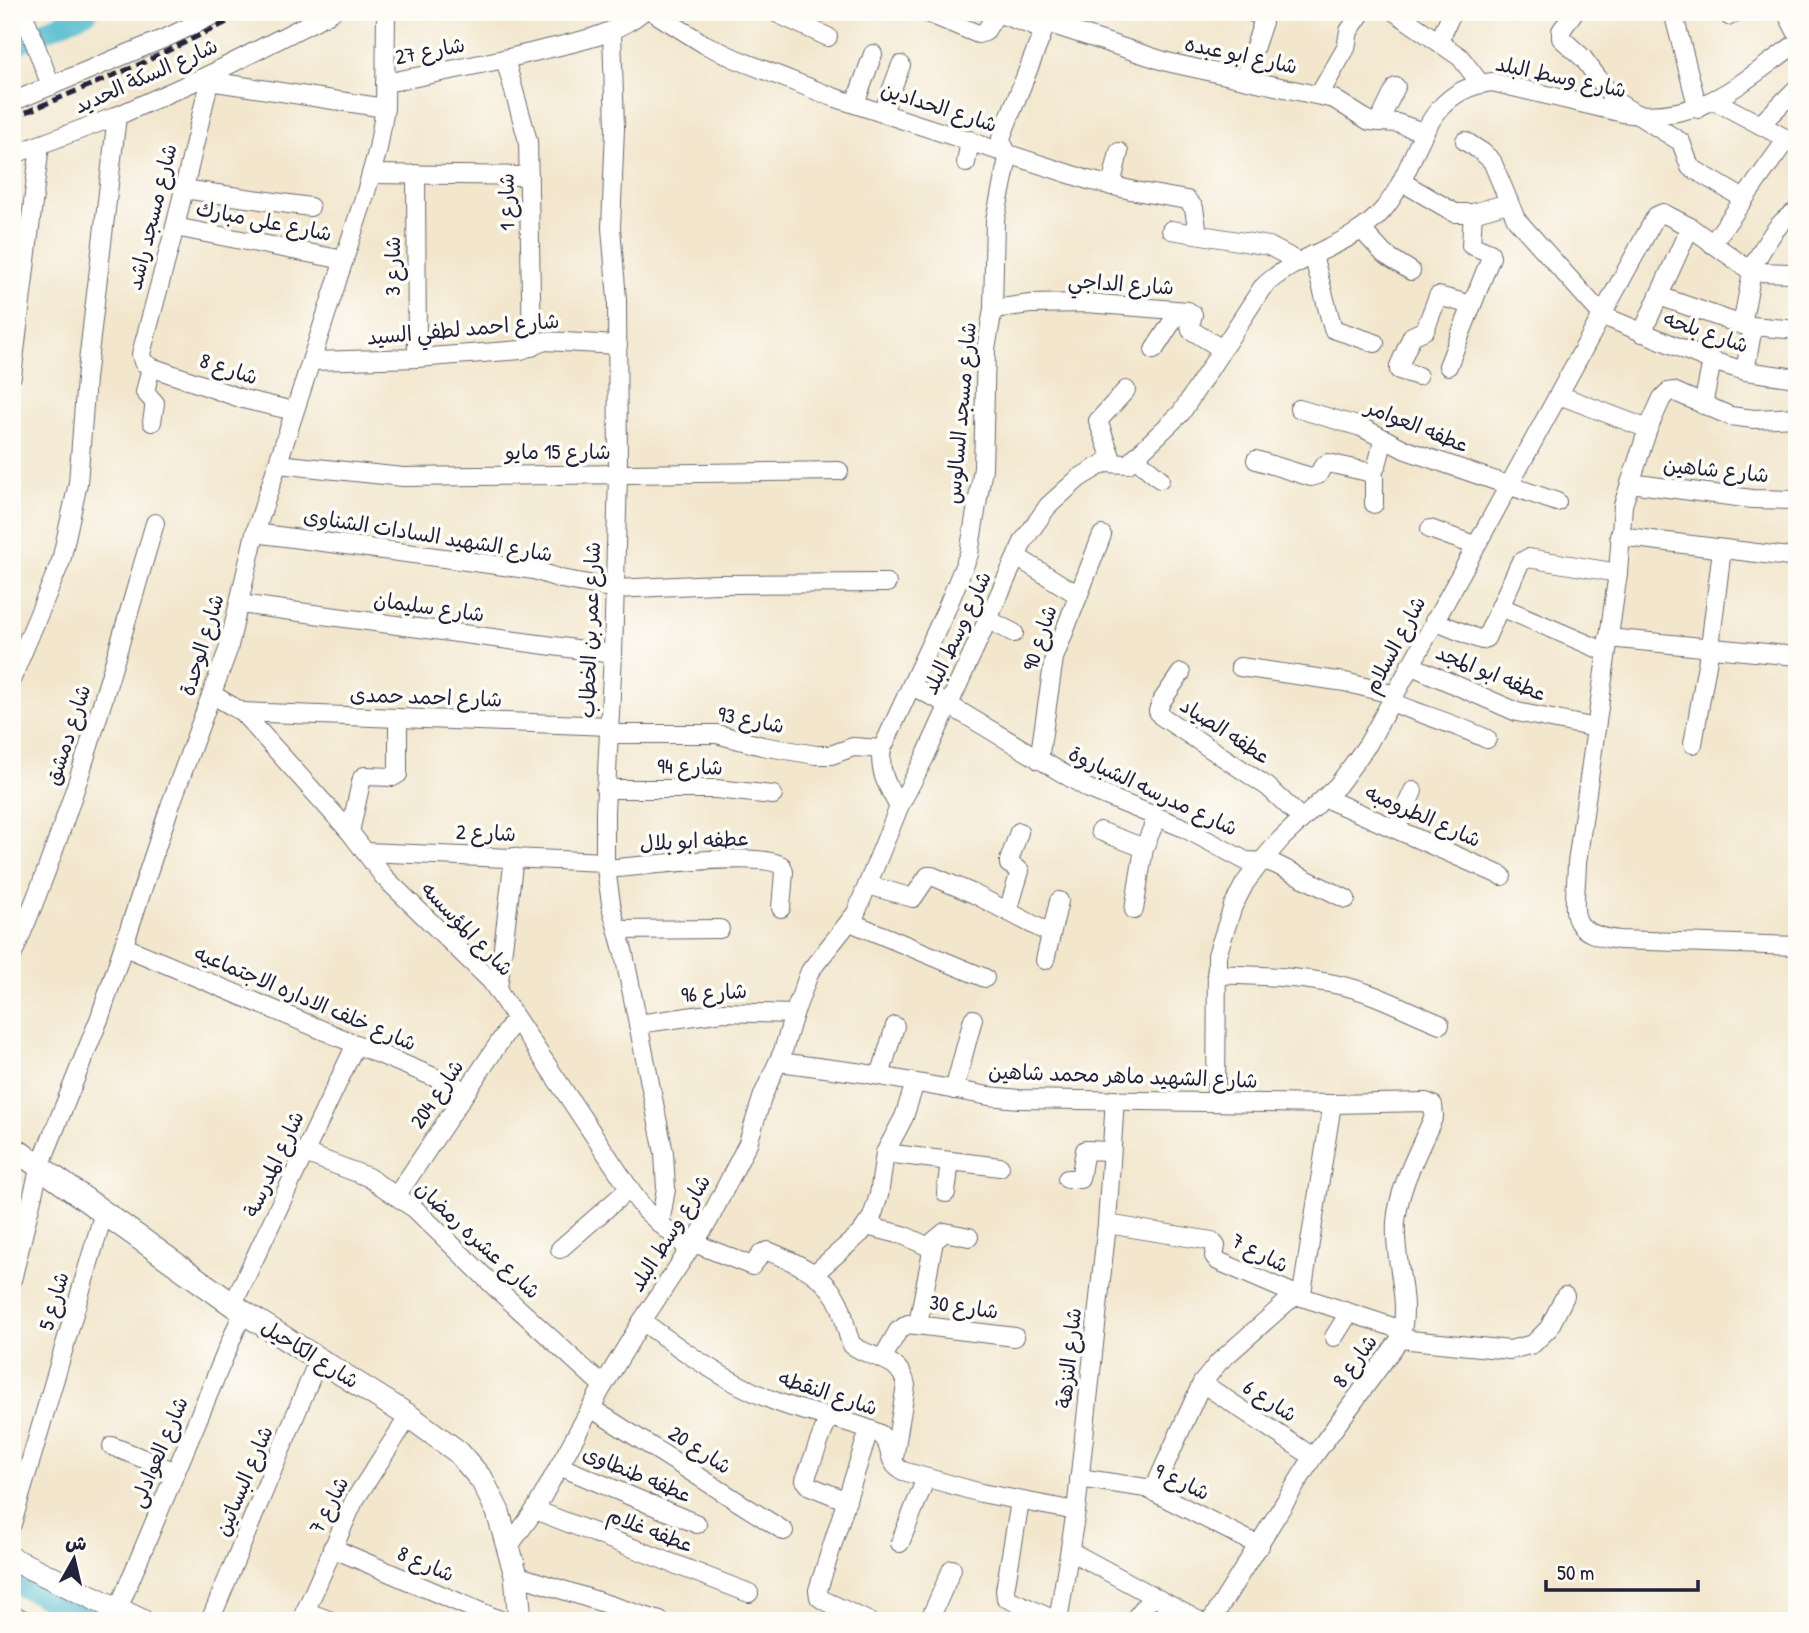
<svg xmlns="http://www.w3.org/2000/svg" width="1809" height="1633" viewBox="0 0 1809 1633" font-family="'Patrick Hand','Playpen Sans Arabic',sans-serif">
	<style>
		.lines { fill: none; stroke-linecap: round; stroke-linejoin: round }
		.canal { stroke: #52bcce; stroke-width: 21 }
		.minor-casing { stroke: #6b676e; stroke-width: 20 }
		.tertiary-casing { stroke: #6b676e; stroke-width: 25 }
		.minor { stroke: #fff; stroke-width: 18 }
		.tertiary { stroke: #fff; stroke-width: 23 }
		.rail { stroke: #22223b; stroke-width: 5; stroke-dasharray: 10 5; stroke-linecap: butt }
		.labels { text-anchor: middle; stroke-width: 7; stroke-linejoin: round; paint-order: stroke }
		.street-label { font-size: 21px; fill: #22223b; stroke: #fdfcf7 }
	</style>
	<rect width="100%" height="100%" fill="#fdfcf7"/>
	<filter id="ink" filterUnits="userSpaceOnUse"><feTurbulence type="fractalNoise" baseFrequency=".0143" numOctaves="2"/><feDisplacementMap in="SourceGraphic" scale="14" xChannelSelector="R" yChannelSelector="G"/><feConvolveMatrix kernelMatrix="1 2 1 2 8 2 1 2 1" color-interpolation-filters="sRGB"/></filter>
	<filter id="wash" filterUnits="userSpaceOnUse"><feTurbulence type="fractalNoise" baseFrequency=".00686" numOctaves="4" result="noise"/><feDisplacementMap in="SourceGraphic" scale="28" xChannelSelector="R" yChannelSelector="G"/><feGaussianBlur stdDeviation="1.57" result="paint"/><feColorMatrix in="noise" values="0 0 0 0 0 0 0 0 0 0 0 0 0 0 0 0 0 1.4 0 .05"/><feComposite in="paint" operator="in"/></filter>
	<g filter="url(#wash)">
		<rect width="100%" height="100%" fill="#f2e6cc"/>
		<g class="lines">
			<g class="canal">
				<path d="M12,46L88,12"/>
				<path d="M12,1582L95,1621"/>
			</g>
		</g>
	</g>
	<g filter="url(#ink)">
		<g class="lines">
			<g class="minor-casing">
				<g id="minor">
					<path d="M23,12L51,86"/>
					<path d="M653,12L704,44L736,59L833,97L1088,180L1135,191L1187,200L1194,208L1198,234"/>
					<path d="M774,12L828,37"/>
					<path d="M925,12L978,34L985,32L997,13L1044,30"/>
					<path d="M1395,12L1460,57L1480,83"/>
					<path d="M1574,12L1561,31V38L1583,58L1615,101L1681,142L1690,167L1744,199"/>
					<path d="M1673,12L1698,109"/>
					<path d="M1786,12L1797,33"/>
					<path d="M1729,16L1736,12"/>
					<path d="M1047,23L1167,62L1334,99L1369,121L1397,123L1423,132"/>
					<path d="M612,32L615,128L611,228L617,299L618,475L613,654L605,811V862L612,910L624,954L664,1153L666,1189L660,1224"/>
					<path d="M1439,42L1452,12"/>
					<path d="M505,59L528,141L532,347"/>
					<path d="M211,74L175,227L141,354L143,362L151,367L243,399L294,411"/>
					<path d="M1244,79L1263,22L1261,17L1252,12"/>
					<path d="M209,81L385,108"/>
					<path d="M385,83C436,73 487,64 538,51C575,42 612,37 642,12"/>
					<path d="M1319,95L1346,48L1349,31L1362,12"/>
					<path d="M1715,101L1787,139L1797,141"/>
					<path d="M12,102L170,36L220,12"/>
					<path d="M855,104L873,54"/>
					<path d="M883,112L901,65"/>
					<path d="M1379,122L1396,87"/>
					<path d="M1760,125L1797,88"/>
					<path d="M1465,141L1482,152L1492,161L1516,219L1603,316L1712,361L1745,371L1797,378"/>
					<path d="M12,155L117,116L211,74L332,12"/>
					<path d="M966,163L970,140"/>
					<path d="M371,174L529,176"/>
					<path d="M416,174L417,358"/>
					<path d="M1402,182L1455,213H1473L1508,203"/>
					<path d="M1111,186L1119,152"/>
					<path d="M183,189L310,207"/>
					<path d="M175,227L344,260"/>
					<path d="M1171,230L1269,246L1299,262"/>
					<path d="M1362,230L1384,254L1411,271"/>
					<path d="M1712,244L1787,139"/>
					<path d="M1313,255L1333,329L1375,343"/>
					<path d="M1750,270C1763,250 1775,222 1797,211"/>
					<path d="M1659,296L1742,325L1797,330"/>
					<path d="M993,309L1030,304L1086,303L1188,311L1193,315L1190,325L1191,330L1222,349"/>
					<path d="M1742,325L1752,272"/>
					<path d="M1642,333L1690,227"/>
					<path d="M1154,350L1179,311"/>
					<path d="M312,361L417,358L521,350L545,341L618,345"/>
					<path d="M1448,366L1491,257L1490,253L1471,245L1473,213"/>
					<path d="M151,367L145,392L155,403L152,422"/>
					<path d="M1745,371L1753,327"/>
					<path d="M12,376L40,145"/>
					<path d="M1418,376L1399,370V366L1412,336L1425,330L1438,296L1472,305"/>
					<path d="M1559,395L1648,429"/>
					<path d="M1703,405L1712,361"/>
					<path d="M1299,409L1361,427L1406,450L1557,502"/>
					<path d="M1797,417L1754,419L1730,416L1673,391L1668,392L1662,398L1648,429L1623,505L1618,573L1577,863C1576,912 1562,932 1619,940L1797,946"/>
					<path d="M1135,458L1160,479"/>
					<path d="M1256,460L1311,477L1318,475L1323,466L1328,463L1368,472L1374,477V504"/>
					<path d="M1113,462L1098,421L1126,390"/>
					<path d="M278,464L403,477L839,471"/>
					<path d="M1372,474L1377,465L1384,439"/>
					<path d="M1630,483L1752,499L1797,500"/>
					<path d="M1430,529L1474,545"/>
					<path d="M255,533L534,570L561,579L616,589L716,584L887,583"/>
					<path d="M1619,536L1797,558"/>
					<path d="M1017,557L1078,595"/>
					<path d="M240,604L613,654"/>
					<path d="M1501,607L1606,652"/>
					<path d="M989,620L1014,633"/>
					<path d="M1434,621L1476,638L1482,640L1486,638L1520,563L1528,558L1618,573"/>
					<path d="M1608,638L1797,656"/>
					<path d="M1410,665L1517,712L1596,728"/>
					<path d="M1240,667L1345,682L1395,695"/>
					<path d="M1181,673L1161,702L1158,711L1161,716L1268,787L1302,819"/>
					<path d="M12,678L61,561L78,483L86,379L117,116"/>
					<path d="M912,686L949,705L1089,789L1184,828L1246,861L1270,862L1277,865L1346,899"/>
					<path d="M213,695L242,712L350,832L384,877L491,981L633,1194L645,1210L689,1249"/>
					<path d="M1391,702C1423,715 1455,724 1487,739"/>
					<path d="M242,712L609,726"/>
					<path d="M609,734H717L762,746L816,755H831L853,747L882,749"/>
					<path d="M1693,744L1710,647L1722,549"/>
					<path d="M1039,760L1054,658L1102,535"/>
					<path d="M605,789H716L773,795"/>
					<path d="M1325,798L1502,876"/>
					<path d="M899,807C888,787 878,772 882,749L946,610L969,554L983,468L986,349L993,309L995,220L1008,158C1008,149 1001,146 1001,138L1051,12"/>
					<path d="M1396,829L1413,791"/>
					<path d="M1100,831L1144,848L1134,910"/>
					<path d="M350,832L362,778L364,776L393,777L398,774V719"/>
					<path d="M1144,848L1157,817"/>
					<path d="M365,852L605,862"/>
					<path d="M606,869C638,867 761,850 782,866L784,872L781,908"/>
					<path d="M868,885L913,898L928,876H932L974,894L1051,934"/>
					<path d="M1008,911L1020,871L1009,864V861L1019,832"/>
					<path d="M850,922L985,978"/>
					<path d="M618,930L720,929"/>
					<path d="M125,947L467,1091"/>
					<path d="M12,956C73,816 112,669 155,523"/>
					<path d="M1045,960L1059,901"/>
					<path d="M1216,974C1257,976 1299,976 1339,985C1374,992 1407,1011 1440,1024"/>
					<path d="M498,989L514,857"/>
					<path d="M638,1024L723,1012L794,1014"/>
					<path d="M779,1062L863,1073L989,1096L1019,1099L1332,1104L1426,1102L1433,1105L1434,1116C1420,1149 1399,1185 1396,1222C1393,1262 1412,1299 1400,1339L1313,1457L1211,1621"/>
					<path d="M880,1076L895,1026"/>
					<path d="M954,1090L973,1019"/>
					<path d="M1216,1102L1217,955L1233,906L1245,883L1261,862L1281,839L1338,785L1368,744L1656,216L1663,213L1690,227L1752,272L1797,273"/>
					<path d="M305,1153L368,1177L415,1209L498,1290L603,1386"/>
					<path d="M885,1153L1000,1167"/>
					<path d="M1067,1179H1080L1085,1150L1111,1151"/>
					<path d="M946,1193L950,1161"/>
					<path d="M397,1195L515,1019"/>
					<path d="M1107,1224L1212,1241L1216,1246L1214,1256L1218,1261L1299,1296L1402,1330"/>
					<path d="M866,1226L903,1235L931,1248"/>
					<path d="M694,1243L752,1266L762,1253L768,1251C797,1263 829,1276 841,1308C845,1320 846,1333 852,1345C872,1360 900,1356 906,1385L894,1458"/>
					<path d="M560,1249L630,1188"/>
					<path d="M815,1273L861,1233L872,1217L879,1195L885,1153L904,1117L915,1083"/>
					<path d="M12,1280L40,1166L100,1017L170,806L228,650L255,533L366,192L378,149L385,108L386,12"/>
					<path d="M233,1304L356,1044"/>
					<path d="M642,1321C683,1351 724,1381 772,1400C805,1414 850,1419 880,1434C894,1445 885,1463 903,1471L981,1493L1076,1511"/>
					<path d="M918,1324L934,1241L945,1232L969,1237"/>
					<path d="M1334,1337L1349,1313"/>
					<path d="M1400,1339L1510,1350L1533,1344L1549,1328L1565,1296"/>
					<path d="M882,1359L898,1331L908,1324L1015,1337"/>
					<path d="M1202,1383L1313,1457"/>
					<path d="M591,1408L784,1531"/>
					<path d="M828,1418L805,1480L810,1486L847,1501"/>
					<path d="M112,1446L176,1472"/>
					<path d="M559,1466L697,1524"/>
					<path d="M1079,1478L1146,1488L1260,1546"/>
					<path d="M1153,1491L1202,1383L1219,1362L1288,1301L1302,1293L1332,1104"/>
					<path d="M1020,1502L1005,1590L1006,1598L1057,1621"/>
					<path d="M535,1510L749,1593"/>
					<path d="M12,1524L104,1212"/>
					<path d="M900,1543L926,1478"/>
					<path d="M509,1546L535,1510L603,1386L642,1321L709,1220L748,1143L763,1095L783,1051L794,1014L810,971L856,913L899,807L925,757L1024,540L1048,506L1079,478L1104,463L1128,464L1181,413L1262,288C1296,253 1351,248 1383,210C1422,164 1418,91 1492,82L1623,113C1702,124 1737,85 1797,43"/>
					<path d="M332,1548L502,1621"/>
					<path d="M1070,1551L1199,1621"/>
					<path d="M516,1575L660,1621"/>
					<path d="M118,1609L243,1312"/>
					<path d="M305,1611L331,1621"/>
					<path d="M210,1621L319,1358"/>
					<path d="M301,1621L354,1501L409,1416"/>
					<path d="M868,1621L823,1600L819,1597L818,1590L869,1430"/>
					<path d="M929,1621L952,1569"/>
					<path d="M1058,1621L1076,1511L1107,1224L1115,1099"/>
					<path d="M1133,1621L1153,1596"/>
				</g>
			</g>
			<g class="tertiary-casing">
				<g id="tertiary">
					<path d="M12,1147L243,1312L409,1416L458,1452L482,1480L498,1512L516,1575L520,1621"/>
					<path d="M12,1559L142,1621"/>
					<path d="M12,1617L20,1621"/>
				</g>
			</g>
			<use href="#minor" class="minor"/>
			<use href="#tertiary" class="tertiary"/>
			<path class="rail" d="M12,118L136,66L248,12"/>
		</g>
	</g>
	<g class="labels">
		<g class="street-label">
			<text transform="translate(430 51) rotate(-11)" y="7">شارع 27</text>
			<text transform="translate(1241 55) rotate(12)" y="7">شارع ابو عبده</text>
			<text transform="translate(146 76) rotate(-24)" y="7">شارع السكة الحديد</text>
			<text transform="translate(1561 77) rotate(12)" y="7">شارع وسط البلد</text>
			<text transform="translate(939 107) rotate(18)" y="7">شارع الحدادين</text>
			<text transform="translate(507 202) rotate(-91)" y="7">شارع 1</text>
			<text transform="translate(152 217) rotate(-76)" y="7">شارع مسجد راشد</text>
			<text transform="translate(264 221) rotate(11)" y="7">شارع على مبارك</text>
			<text transform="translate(393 266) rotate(-90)" y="7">شارع 3</text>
			<text transform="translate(1121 284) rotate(4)" y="7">شارع الداجي</text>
			<text transform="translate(463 329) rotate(-5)" y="7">شارع احمد لطفي السيد</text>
			<text transform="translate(1706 332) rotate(19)" y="7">شارع بلحه</text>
			<text transform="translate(229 369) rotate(18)" y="7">شارع 8</text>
			<text transform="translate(961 413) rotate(-85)" y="7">شارع مسجد السالوس</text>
			<text transform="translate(1417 426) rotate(22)" y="7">عطفه العوامر</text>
			<text x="558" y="459">شارع 15 مايو</text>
			<text transform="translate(1716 470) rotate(6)" y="7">شارع شاهين</text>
			<text transform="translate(428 535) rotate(9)" y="7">شارع الشهيد السادات الشناوى</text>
			<text transform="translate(429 607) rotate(8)" y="7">شارع سليمان</text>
			<text transform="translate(590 630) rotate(-88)" y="7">شارع عمر بن الخطاب</text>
			<text transform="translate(957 633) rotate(-65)" y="7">شارع وسط البلد</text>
			<text transform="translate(1040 638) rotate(-72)" y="7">شارع 90</text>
			<text transform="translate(202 645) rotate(-73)" y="7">شارع الوحدة</text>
			<text transform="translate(1395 645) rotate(-62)" y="7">شارع السلام</text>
			<text transform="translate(1491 673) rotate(22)" y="7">عطفه ابو المجد</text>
			<text transform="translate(426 697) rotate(2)" y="7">شارع احمد حمدى</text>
			<text transform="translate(751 720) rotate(11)" y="7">شارع 93</text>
			<text transform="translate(1225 731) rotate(33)" y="7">عطفه الصياد</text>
			<text transform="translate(68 735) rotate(-72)" y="7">شارع دمشق</text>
			<text transform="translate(690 767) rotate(1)" y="7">شارع 94</text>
			<text transform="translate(1153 791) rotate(25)" y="7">شارع مدرسه الشباروة</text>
			<text transform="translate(1423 816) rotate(24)" y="7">شارع الطرومبه</text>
			<text transform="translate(486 833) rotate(2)" y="7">شارع 2</text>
			<text transform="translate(694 841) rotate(-3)" y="7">عطفه ابو بلال</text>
			<text transform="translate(467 929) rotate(46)" y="7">شارع المؤسسه</text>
			<text transform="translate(714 993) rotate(-4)" y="7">شارع 96</text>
			<text transform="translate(305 998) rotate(23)" y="7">شارع خلف الاداره الاجتماعيه</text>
			<text transform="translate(1123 1076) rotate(2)" y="7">شارع الشهيد ماهر محمد شاهين</text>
			<text transform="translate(437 1094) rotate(-56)" y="7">شارع 204</text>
			<text transform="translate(274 1164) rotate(-65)" y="7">شارع المدرسة</text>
			<text transform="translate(670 1233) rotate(-58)" y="7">شارع وسط البلد</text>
			<text transform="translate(478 1240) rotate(43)" y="7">شارع عشره رمضان</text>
			<text transform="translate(1260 1253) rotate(27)" y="7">شارع 7</text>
			<text transform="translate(54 1301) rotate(-74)" y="7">شارع 5</text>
			<text transform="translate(964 1307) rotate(8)" y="7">شارع 30</text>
			<text transform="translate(310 1354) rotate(32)" y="7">شارع الكاحيل</text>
			<text transform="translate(1069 1358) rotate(-84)" y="7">شارع النزهة</text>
			<text transform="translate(1355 1361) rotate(-54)" y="7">شارع 8</text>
			<text transform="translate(828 1393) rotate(18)" y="7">شارع النقطه</text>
			<text transform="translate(1270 1401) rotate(33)" y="7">شارع 6</text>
			<text transform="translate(700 1450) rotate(33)" y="7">شارع 20</text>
			<text transform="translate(159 1452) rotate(-67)" y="7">شارع العوادلى</text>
			<text transform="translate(637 1474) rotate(23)" y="7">عطفه طنطاوى</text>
			<text transform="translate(244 1481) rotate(-67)" y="7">شارع البساتين</text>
			<text transform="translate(1182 1482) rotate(25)" y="7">شارع 9</text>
			<text transform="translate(329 1505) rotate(-63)" y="7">شارع 7</text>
			<text transform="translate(650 1530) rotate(21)" y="7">عطفه غلام</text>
			<text transform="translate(426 1564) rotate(23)" y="7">شارع 8</text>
		</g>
	</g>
	<rect width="1809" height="1633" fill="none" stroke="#fdfcf7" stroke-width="42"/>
	<g transform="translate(74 1559) rotate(8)" stroke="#fdfcf7" stroke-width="5" paint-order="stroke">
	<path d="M0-5L12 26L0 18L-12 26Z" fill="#22223b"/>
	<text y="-10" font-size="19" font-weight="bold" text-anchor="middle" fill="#22223b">ش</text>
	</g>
	<path d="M1546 1580v10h152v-10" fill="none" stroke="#22223b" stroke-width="3.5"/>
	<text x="1557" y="1580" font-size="21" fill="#22223b" stroke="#fdfcf7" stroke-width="5" paint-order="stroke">50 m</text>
</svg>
